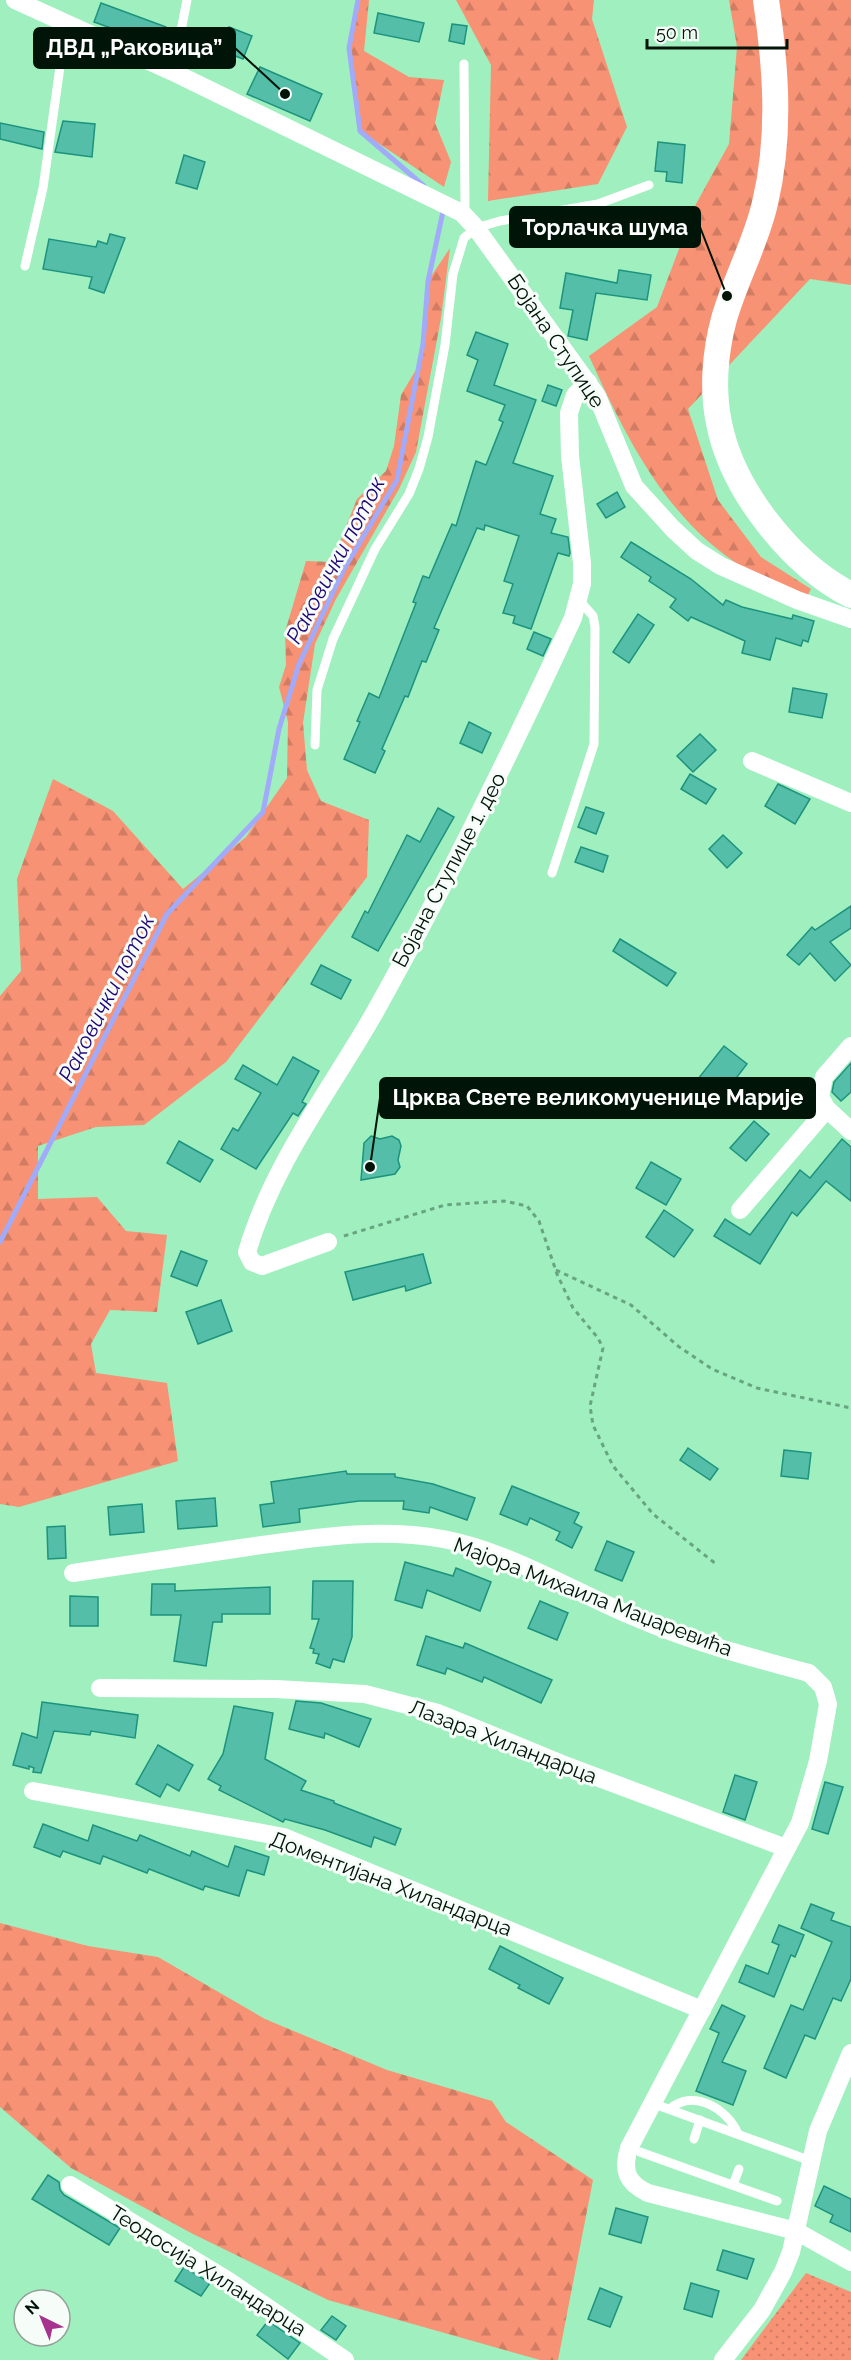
<svg xmlns="http://www.w3.org/2000/svg" width="851" height="2360" viewBox="0 0 851 2360" font-family="Raleway,sans-serif">
	<style>
		.grass { fill: url(#grass-dots) }
		.forest { fill: url(#forest-firs) }
		.lines { fill: none; stroke-linecap: round; stroke-linejoin: round }
		.stream { stroke: #a1abf9; stroke-width: 5 }
		.building { fill: #54bea8; stroke: #1d937e; stroke-width: 1.5 }
		.path { stroke: #69a480; stroke-width: 3; stroke-dasharray: 4.5 4.5; stroke-linecap: butt }
		.service { stroke: #fff; stroke-width: 9 }
		.minor { stroke: #fff; stroke-width: 18 }
		.secondary { stroke: #fff; stroke-width: 26 }
		.labels { text-anchor: middle; stroke-width: 6; stroke-linejoin: round; paint-order: stroke }
		.street-label { font-size: 21px; fill: #001407; stroke: #f6fdf8 }
		.water-label { font-size: 22px; font-style: italic; fill: #21057a; stroke: #f6fdf8 }
		.leader { fill: none; stroke: #001407; stroke-width: 2 }
		.callout-dot { fill: #001407; stroke: #f6fdf8; stroke-width: 2 }
		.callout { fill: #001407; stroke: #001407; stroke-width: 2 }
		.callout-label { font-size: 22px; text-anchor: middle; font-weight: bold; fill: #fff }
	</style>
	<defs>
		<pattern id="grass-dots" width="8" height="8" patternUnits="userSpaceOnUse" patternTransform="scale(1.5)"><rect width="8" height="8" fill="#f79274"/><path d="M2 2h.1M6 6h.1" fill="none" stroke="#d27d63" stroke-width="1.8" stroke-linecap="round"/></pattern>
		<pattern id="forest-firs" width="22" height="20" patternUnits="userSpaceOnUse" patternTransform="scale(1.5)"><rect width="22" height="20" fill="#f79274"/><path d="M5 1l3.5 6h-7zM16 11l3.5 6h-7z" fill="#d27d63"/></pattern>
	</defs>
	<rect width="100%" height="100%" fill="#9fefbf"/>
	<path class="grass" d="M806,2273L851,2292V2360H741Z"/>
	<g class="forest">
		<path d="M358,0H369L364,51L409,77L444,80L435,123L451,162L444,187L360,131L349,48Z"/>
		<path d="M456,0H594L592,19L627,127L598,184L488,201L491,65Z"/>
		<path d="M729,0H851V285L810,279L688,409L718,500L761,557L811,589L808,595C787,587 763,580 744,568C667,521 625,436 589,356L657,307L696,204L729,144L737,47Z"/>
		<path d="M450,248L441,318L416,452L399,489L336,599L315,644L303,723L307,770L321,801L369,820L367,877L226,1062L144,1125L96,1127L38,1146V1199L97,1197L126,1231L167,1235L157,1312L110,1310L91,1344L96,1373L167,1383L178,1461L19,1507L0,1504V996L21,971L17,879L53,779L113,811L183,889L246,837L287,778L288,722L279,687L286,665L285,632L306,561L332,562L357,499L386,471L394,446L401,395L420,363L428,281Z"/>
		<path d="M0,1923L88,1946L158,1957L265,2019L387,2070L492,2101L506,2122L593,2180L558,2360H540L328,2300L193,2234L71,2168L0,2107Z"/>
	</g>
	<g class="lines">
		<g class="stream">
			<path d="M358,0L349,48L360,131L424,186"/>
			<path d="M0,1242L167,914L263,812L279,729L299,664L344,569L397,480L423,344L428,281L444,207"/>
		</g>
	</g>
	<g class="building">
		<path d="M101,3L166,27L160,49L130,39L131,35L94,22Z"/>
		<path d="M378,13L424,23L419,42L374,33Z"/>
		<path d="M452,24L467,26L464,44L449,41Z"/>
		<path d="M229,27L252,36L243,59L220,50Z"/>
		<path d="M260,67L322,94L310,121L247,94Z"/>
		<path d="M63,121L95,124L92,157L55,152Z"/>
		<path d="M0,123L44,132L42,149L0,139Z"/>
		<path d="M658,142L685,145L682,183L666,181L667,172L655,171Z"/>
		<path d="M184,155L205,162L197,189L176,183Z"/>
		<path d="M110,234L125,238L104,293L89,288L92,277L43,269L49,239L96,247L98,241L107,244Z"/>
		<path d="M619,270L651,275L647,300L596,293L587,340L568,336L573,310L560,308L566,273L617,283Z"/>
		<path d="M476,332L508,344L494,385L536,400L513,463L553,476L540,514L556,519L551,533L568,537L570,553L569,556L558,553L531,629L513,623L515,616L503,613L513,584L504,581L519,536L485,525L484,530L477,528L434,628L439,630L426,662L422,661L408,697L405,696L382,749L385,751L375,773L344,759L360,722L357,721L369,693L379,698L416,603L413,602L423,576L429,578L452,524L456,526L476,461L486,465L503,422L499,420L505,405L467,391L478,360L467,355Z"/>
		<path d="M548,385L562,390L556,406L542,401Z"/>
		<path d="M617,492L625,507L606,518L597,504Z"/>
		<path d="M631,542L691,579L723,605L726,600L742,607L792,619L793,615L814,621L808,642L803,640L801,646L776,638L770,660L742,653L745,641L691,617L688,621L670,607L676,599L649,581L651,577L621,557Z"/>
		<path d="M638,614L654,625L629,663L613,652Z"/>
		<path d="M534,632L551,639L543,656L527,649Z"/>
		<path d="M793,688L827,694L822,718L789,712Z"/>
		<path d="M469,722L491,733L482,753L460,743Z"/>
		<path d="M700,734L716,750L693,772L677,756Z"/>
		<path d="M690,774L716,789L706,804L681,789Z"/>
		<path d="M778,784L810,799L795,824L765,806Z"/>
		<path d="M586,807L604,813L596,834L578,827Z"/>
		<path d="M438,808L454,817L378,951L352,937L365,911L368,913L407,835L420,842Z"/>
		<path d="M723,835L742,853L727,868L709,849Z"/>
		<path d="M581,847L608,856L603,872L575,862Z"/>
		<path d="M851,906V928L830,942L851,965L835,981L810,953L799,965L787,955L812,927L815,930Z"/>
		<path d="M620,939L676,973L667,986L613,951Z"/>
		<path d="M321,965L351,980L341,999L311,984Z"/>
		<path d="M724,1046L747,1064L714,1107L690,1089Z"/>
		<path d="M293,1057L319,1071L302,1102L306,1104L298,1116L293,1113L256,1169L221,1149L233,1128L238,1131L261,1093L235,1079L243,1065L277,1085Z"/>
		<path d="M851,1063V1092L841,1101L832,1092L834,1082Z"/>
		<path d="M754,1121L769,1134L746,1161L730,1148Z"/>
		<path d="M371,1136L380,1139L392,1136L399,1140L401,1146L398,1160L400,1167L395,1174L361,1180L364,1143Z"/>
		<path d="M842,1139L851,1147V1201L826,1181L797,1216L792,1212L760,1264L714,1236L725,1219L750,1235L800,1170L810,1178Z"/>
		<path d="M179,1141L213,1160L200,1182L167,1163Z"/>
		<path d="M651,1162L681,1179L666,1205L636,1188Z"/>
		<path d="M664,1210L693,1230L674,1257L646,1237Z"/>
		<path d="M181,1251L207,1261L197,1286L171,1276Z"/>
		<path d="M423,1254L431,1283L406,1291L405,1286L353,1300L345,1272Z"/>
		<path d="M221,1300L232,1331L198,1344L186,1312Z"/>
		<path d="M688,1448L718,1469L710,1480L680,1460Z"/>
		<path d="M784,1450L811,1453L808,1479L781,1476Z"/>
		<path d="M346,1471L347,1474H395V1477L433,1484L475,1498L467,1520L430,1507L429,1513L403,1509L404,1501H359L299,1509L300,1522L263,1527L260,1505L274,1503L271,1482Z"/>
		<path d="M512,1486L579,1513L574,1523L582,1527L572,1548L556,1540L560,1532L530,1518L527,1525L500,1514Z"/>
		<path d="M215,1498L217,1526L178,1529L176,1501Z"/>
		<path d="M142,1504L144,1532L110,1535L108,1507Z"/>
		<path d="M65,1526L66,1558L48,1559L47,1527Z"/>
		<path d="M607,1541L634,1552L622,1581L595,1570Z"/>
		<path d="M405,1562L453,1576L456,1568L491,1582L480,1611L427,1590L422,1608L395,1600Z"/>
		<path d="M313,1581H353L352,1637L344,1662L333,1659L330,1668L316,1663L319,1654L313,1653L314,1649L310,1648L319,1619H312Z"/>
		<path d="M152,1584H175V1591L270,1587V1614H222V1622H213L206,1666L174,1661L181,1615H151Z"/>
		<path d="M70,1596L98,1597V1626H70Z"/>
		<path d="M540,1601L568,1613L557,1640L528,1628Z"/>
		<path d="M426,1636L463,1648L465,1643L552,1680L541,1703L484,1677L482,1682L447,1668L445,1674L417,1665Z"/>
		<path d="M296,1701L321,1703L371,1719L359,1747L325,1733L324,1738L289,1729Z"/>
		<path d="M42,1702L138,1715L135,1738L91,1731L90,1735L54,1731L41,1773L33,1772L34,1768L29,1766V1769L13,1765L22,1733L37,1738Z"/>
		<path d="M234,1706L273,1713L265,1759L306,1781L301,1790L334,1801V1803L401,1829L395,1845L374,1837L371,1847L325,1830L285,1819L283,1822L219,1790L221,1786L208,1779L223,1754Z"/>
		<path d="M158,1745L193,1765L179,1791L167,1784L160,1797L136,1784Z"/>
		<path d="M735,1775L757,1782L745,1820L723,1812Z"/>
		<path d="M825,1782L843,1787L828,1834L812,1829Z"/>
		<path d="M43,1824L88,1841L93,1825L137,1841L140,1835L190,1856L192,1851L228,1867L235,1846L269,1857L264,1875L247,1870L239,1896L205,1886L203,1890L149,1869L147,1873L103,1856L100,1864L63,1851L60,1857L34,1847Z"/>
		<path d="M811,1904L834,1913L831,1920L851,1927V1979L841,2001L833,1998L815,2039L805,2035L786,2078L764,2068L791,2005L803,2010L832,1942L801,1928Z"/>
		<path d="M779,1925L804,1935L795,1957L791,1955L774,1997L739,1982L746,1965L768,1974L779,1945L772,1942Z"/>
		<path d="M500,1946L563,1978L549,2004L518,1988L520,1985L489,1969Z"/>
		<path d="M722,2005L745,2016L722,2062L746,2071L733,2105L696,2091L719,2033L710,2029Z"/>
		<path d="M48,2175L59,2182L60,2190L64,2195L120,2228L109,2245L32,2199Z"/>
		<path d="M824,2186L851,2199V2232L830,2222L833,2215L815,2206Z"/>
		<path d="M616,2208L648,2217L641,2243L609,2234Z"/>
		<path d="M723,2250L754,2259L747,2279L717,2270Z"/>
		<path d="M184,2267L210,2283L201,2296L175,2281Z"/>
		<path d="M691,2283L719,2291L712,2317L684,2309Z"/>
		<path d="M600,2288L622,2297L610,2327L588,2319Z"/>
		<path d="M332,2316L346,2326L336,2340L321,2330Z"/>
		<path d="M268,2321L300,2343L288,2359L257,2335Z"/>
	</g>
	<g class="lines">
		<g class="path">
			<path d="M344,1236L445,1205L504,1201L527,1206L539,1221L557,1274L573,1308L598,1338L603,1348L590,1406L593,1425L613,1466L653,1514L716,1564"/>
			<path d="M556,1270L631,1305L678,1346L712,1369L757,1388L851,1408"/>
		</g>
		<g class="service">
			<path d="M173,72L187,0"/>
			<path d="M462,213L465,206L464,64"/>
			<path d="M25,266L43,188L66,24"/>
			<path d="M315,745L317,690L333,639L375,549L409,494L419,469L428,437L445,345L453,274L464,238L476,228L500,221L598,204L649,185"/>
			<path d="M552,873L594,744L595,627L593,616L579,600"/>
			<path d="M660,2106L811,2161"/>
			<path d="M670,2109C693,2088 728,2109 738,2134"/>
			<path d="M694,2139L700,2120"/>
			<path d="M640,2152L777,2201"/>
			<path d="M733,2185L739,2169"/>
		</g>
		<g class="minor">
			<path d="M15,0L173,72L462,213L476,228L597,396L634,486L673,529L697,551L721,566L797,600L851,619"/>
			<path d="M752,761L851,803"/>
			<path d="M851,1046L824,1077L820,1097L827,1109L851,1131"/>
			<path d="M740,1210L827,1109"/>
			<path d="M328,1242L262,1266L252,1262L247,1252C273,1163 330,1091 375,1012C447,883 511,752 573,618L582,584V563L570,456L569,413L575,395L588,382"/>
			<path d="M73,1573C131,1564 190,1556 248,1547C314,1538 377,1527 443,1539C505,1550 573,1591 632,1616C689,1641 749,1657 809,1673L823,1687L828,1704L818,1761L800,1823L629,2148C622,2171 627,2183 648,2193L796,2231L851,2262"/>
			<path d="M100,1688L276,1689L365,1694L438,1713L567,1766L786,1848"/>
			<path d="M33,1791L284,1837L702,2010"/>
			<path d="M70,2185L227,2280L345,2360"/>
			<path d="M723,2360L762,2310L783,2272L791,2252L818,2131L851,2053"/>
		</g>
		<path class="secondary" d="M766,0C776,68 781,136 765,203C756,243 735,280 724,319C715,352 712,390 719,423C732,490 791,564 851,595"/>
	</g>
	<g class="labels">
		<g class="street-label">
			<text transform="translate(556 341) rotate(56)" y="7">Бојана Ступице</text>
			<text transform="translate(449 870) rotate(-62)" y="7">Бојана Ступице 1. део</text>
			<text transform="translate(593 1597) rotate(21)" y="7">Мајора Михаила Маџаревића</text>
			<text transform="translate(503 1742) rotate(21)" y="7">Лазара Хиландарца</text>
			<text transform="translate(391 1884) rotate(21)" y="7">Доментијана Хиландарца</text>
			<text transform="translate(208 2271) rotate(32)" y="7">Теодосија Хиландарца</text>
		</g>
		<g class="water-label">
			<text transform="translate(335 560) rotate(-62)" y="8">Раковички поток</text>
			<text transform="translate(106 998) rotate(-63)" y="8">Раковички поток</text>
		</g>
	</g>
	<path class="leader" d="M285 94L235 48M727 296L700 227M370 1167L380 1098"/>
	<g class="callout-dot">
		<circle cx="285" cy="94" r="6"/>
		<circle cx="727" cy="296" r="6"/>
		<circle cx="370" cy="1167" r="6"/>
	</g>
	<g class="callout">
		<rect x="34" y="28" width="201" height="40" rx="6"/>
		<rect x="510" y="207" width="190" height="40" rx="6"/>
		<rect x="380" y="1078" width="435" height="40" rx="6"/>
	</g>
	<g class="callout-label">
		<text x="134" y="55">ДВД „Раковица”</text>
		<text x="605" y="235">Торлачка шума</text>
		<text x="598" y="1105">Црква Свете великомученице Марије</text>
	</g>
	<g transform="translate(42 2318) rotate(317)"><circle r="28" fill="#f6fdf8" stroke="#94a098" stroke-width="1.5"/>
	<path d="M0-4.5L10 22L0 15L-10 22Z" fill="#a6338e"/>
	<text y="-9" font-size="16" font-weight="bold" text-anchor="middle" fill="#001407">N</text>
	</g>
	<path d="M647 39v9h140v-9" fill="none" stroke="#001407" stroke-width="3"/>
	<text x="656" y="39" font-size="18" fill="#001407" stroke="#f6fdf8" stroke-width="4.5" paint-order="stroke">50 m</text>
</svg>
